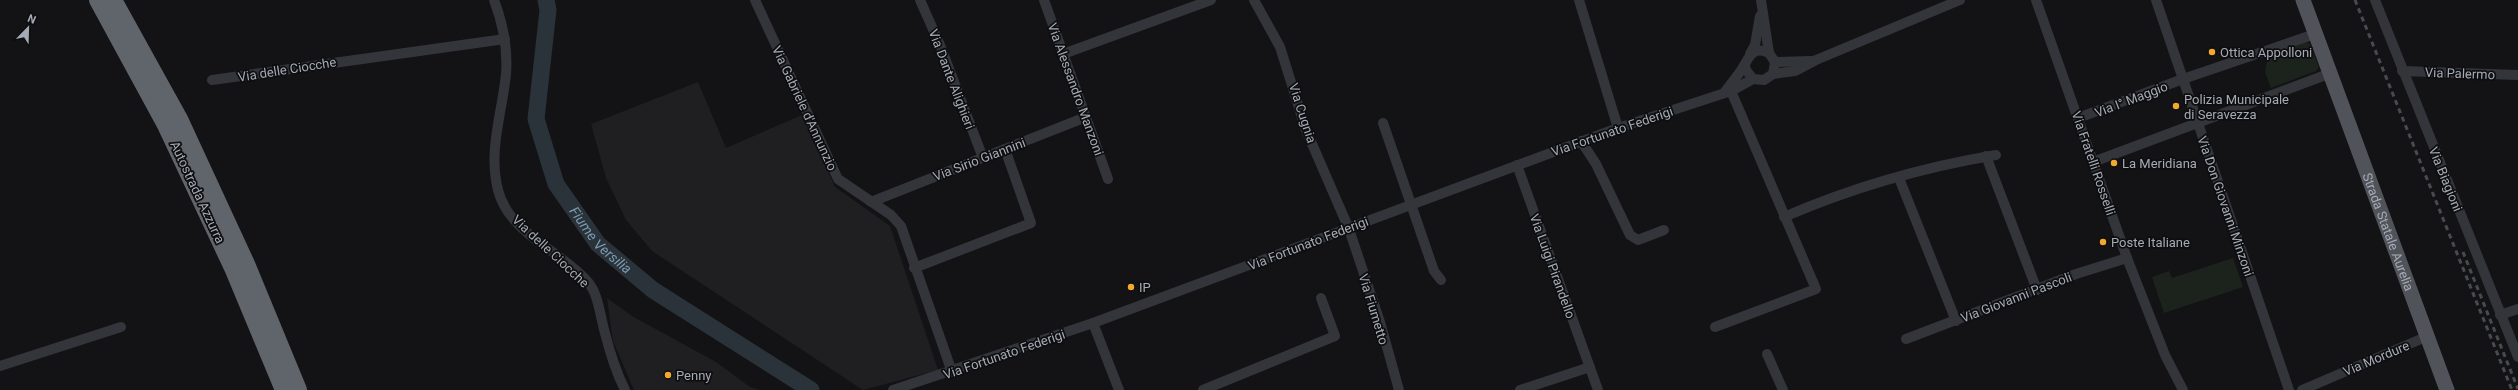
<svg xmlns="http://www.w3.org/2000/svg" width="2518" height="390" viewBox="0 0 2518 390" font-family="Roboto,sans-serif">
	<style>
		.built { fill: #1f1f22 }
		.green { fill: #1c231c }
		.lines { fill: none; stroke-linecap: round; stroke-linejoin: round }
		.river { stroke: #2a3339; stroke-width: 17 }
		.minor { stroke: #34353a; stroke-width: 10 }
		.primary { stroke: #505359; stroke-width: 15 }
		.motorway { stroke: #60646b; stroke-width: 18 }
		.rail { stroke: #474a4f; stroke-width: 3; stroke-dasharray: 5 4; stroke-linecap: butt }
		.poi-dot { fill: #f1a930; stroke: #0e0e10; stroke-width: 1.5 }
		.labels { text-anchor: middle; stroke-width: 3.5; stroke-linejoin: round; paint-order: stroke }
		.poi-label { font-size: 13px; fill: #a5abb5; stroke: #0e0e10; text-anchor: start }
		.street-label { font-size: 13px; fill: #a5abb5; stroke: #0e0e10 }
		.water-label { font-size: 14px; font-style: italic; fill: #7c9ab1; stroke: #0e0e10 }
	</style>
	<rect width="100%" height="100%" fill="#131315"/>
	<g class="built">
		<path d="M698,82L726,148L802,115L835,187L890,226L938,370L863,390L652,251L626,220L606,178L591,124Z"/>
		<path d="M607,298L632,316L716,362L750,387L760,390H634L613,341Z"/>
	</g>
	<g class="green">
		<path d="M2305,42L2309,43L2319,67L2316,71L2271,88L2265,72L2268,55Z"/>
		<path d="M2233,258L2243,287L2164,313L2152,277L2169,271L2172,278Z"/>
	</g>
	<g class="lines">
		<path class="river" id="s1" d="M546,0L548,10L536,119L556,184L598,244L653,290L811,390"/>
		<g class="minor">
			<path d="M494,0C503,24 508,48 506,74C502,114 488,150 498,190C509,234 562,251 588,282C599,295 600,317 605,333C610,353 616,372 625,390"/>
			<path d="M755,0L838,179L891,215L901,226L952,372"/>
			<path d="M920,0L940,45L983,158"/>
			<path d="M1044,0L1108,179"/>
			<path d="M1254,0L1280,47L1306,130L1349,229L1380,322L1399,390"/>
			<path d="M1579,0L1618,128"/>
			<path d="M1761,0L1769,53"/>
			<path d="M2036,0L2127,258L2165,355L2183,390"/>
			<path d="M2156,0L2289,390"/>
			<path d="M2375,0L2518,357"/>
			<path d="M1063,54L1211,0"/>
			<path d="M1750,54L1755,45L1760,16"/>
			<path d="M1775,62L1810,61"/>
			<path d="M2402,71L2518,75"/>
			<path d="M1773,74L1795,71L1816,60L1960,0"/>
			<path d="M212,80L505,39"/>
			<path d="M1724,93C1729,86 1735,79 1740,72C1748,61 1751,44 1769,53L1775,62L1773,74L1764,80L1753,79L1746,70L1745,65"/>
			<path d="M2078,118L2183,79L2315,34"/>
			<path d="M1383,123L1434,271L1441,280"/>
			<path d="M1581,141L1596,164L1630,235L1638,240L1664,230"/>
			<path d="M1986,156L2037,290"/>
			<path d="M2093,162L2331,73"/>
			<path d="M1517,165L1598,390"/>
			<path d="M1899,178L1956,321"/>
			<path d="M871,202L1086,117"/>
			<path d="M1784,217C1851,188 1924,167 1996,155"/>
			<path d="M914,268L1031,223L1005,149"/>
			<path d="M2500,315L2518,309"/>
			<path d="M1093,323L1119,390"/>
			<path d="M1715,327L1816,289L1731,91"/>
			<path d="M1906,339L2076,274L2127,258"/>
			<path d="M1767,354L1783,390"/>
			<path d="M0,366L121,327"/>
			<path d="M893,390L1093,323L1618,128L1731,91L1753,79"/>
			<path d="M1203,390L1335,336L1321,298"/>
			<path d="M1520,390L1590,367"/>
			<path d="M2302,390L2428,336"/>
		</g>
		<path class="primary" id="s2" d="M2303,0L2447,390"/>
		<g class="motorway">
			<path d="M98,0L166,125L234,270L284,390"/>
			<path d="M113,0L179,119L246,264L298,390"/>
		</g>
		<g class="rail">
			<path d="M2355,0L2512,390"/>
			<path d="M2463,252L2518,389"/>
		</g>
	</g>
	<g class="poi-dot">
		<circle cx="2212" cy="52" r="4"/>
		<circle cx="2176" cy="106" r="4"/>
		<circle cx="2114" cy="163" r="4"/>
		<circle cx="2103" cy="242" r="4"/>
		<circle cx="1131" cy="287" r="4"/>
		<circle cx="668" cy="375" r="4"/>
	</g>
	<g class="labels">
		<g class="poi-label">
			<text x="2220" y="57">Ottica Appolloni</text>
			<text x="2184" y="104">Polizia Municipale<tspan x="2184" dy="15">di Seravezza</tspan></text>
			<text x="2122" y="168">La Meridiana</text>
			<text x="2111" y="247">Poste Italiane</text>
			<text x="1139" y="292">IP</text>
			<text x="676" y="380">Penny</text>
		</g>
		<g class="street-label">
			<text transform="translate(287 69) rotate(-9)" y="5">Via delle Ciocche</text>
			<text transform="translate(2460 73) rotate(2)" y="5">Via Palermo</text>
			<text transform="translate(952 79) rotate(69)" y="5">Via Dante Alighieri</text>
			<text transform="translate(1076 89) rotate(70)" y="5">Via Alessandro Manzoni</text>
			<text transform="translate(2131 99) rotate(-21)" y="5">Via I° Maggio</text>
			<text transform="translate(805 108) rotate(65)" y="5">Via Gabriele d'Annunzio</text>
			<text transform="translate(1303 113) rotate(72)" y="5">Via Cugnia</text>
			<text transform="translate(1612 131) rotate(-19)" y="5">Via Fortunato Federigi</text>
			<text transform="translate(979 159) rotate(-21)" y="5">Via Sirio Giannini</text>
			<text transform="translate(2094 163) rotate(71)" y="5">Via Fratelli Rosselli</text>
			<text transform="translate(2446 179) rotate(68)" y="5">Via Biagioni</text>
			<text transform="translate(198 192) rotate(65)" y="5">Autostrada Azzurra</text>
			<text transform="translate(2226 206) rotate(71)" y="5">Via Don Giovanni Minzoni</text>
			<text dy="5" stroke="none"><textPath href="#s2" startOffset="247">Strada Statale Aurelia</textPath></text>
			<text transform="translate(1308 243) rotate(-21)" y="5">Via Fortunato Federigi</text>
			<text transform="translate(551 251) rotate(43)" y="5">Via delle Ciocche</text>
			<text transform="translate(1553 266) rotate(70)" y="5">Via Luigi Pirandello</text>
			<text transform="translate(2016 297) rotate(-21)" y="5">Via Giovanni Pascoli</text>
			<text transform="translate(1374 309) rotate(73)" y="5">Via Fiumetto</text>
			<text transform="translate(1004 354) rotate(-19)" y="5">Via Fortunato Federigi</text>
			<text transform="translate(2376 358) rotate(-23)" y="5">Via Mordure</text>
		</g>
		<g class="water-label">
			<text dy="5" stroke="none"><textPath href="#s1" startOffset="260">Fiume Versilia</textPath></text>
		</g>
	</g>
	<g transform="translate(28 28) rotate(23)" stroke="#0e0e10" stroke-width="3" paint-order="stroke">
	<path d="M0-3L7 15L0 10L-7 15Z" fill="#a5abb5"/>
	<text y="-6" font-size="11" font-weight="bold" text-anchor="middle" fill="#a5abb5">N</text>
	</g>
</svg>
